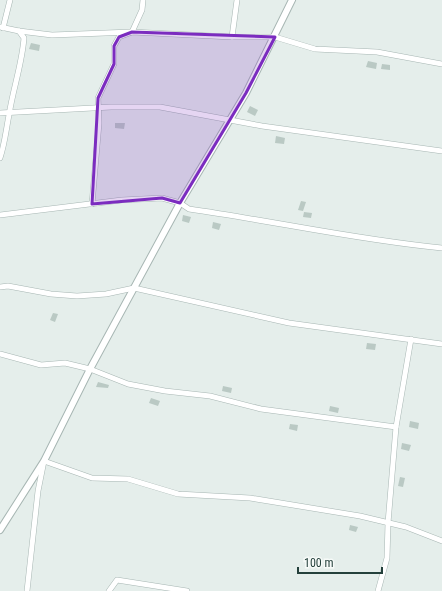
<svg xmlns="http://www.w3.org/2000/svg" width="442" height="591" viewBox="0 0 442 591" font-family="'Roboto Condensed',sans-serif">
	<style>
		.building { fill: #bac9c4 }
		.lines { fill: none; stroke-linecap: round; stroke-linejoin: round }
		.minor-casing { stroke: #a7b6b3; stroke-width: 6 }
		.tertiary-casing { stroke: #a7b6b3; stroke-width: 8 }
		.minor { stroke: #fff; stroke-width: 5 }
		.tertiary { stroke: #fff; stroke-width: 6 }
		.marked { fill: #7b2cbf; fill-opacity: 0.2; stroke: #7b2cbf; stroke-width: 3; stroke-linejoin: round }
	</style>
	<rect width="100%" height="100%" fill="#e5eeeb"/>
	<g class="building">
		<path d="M31,43L40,45L39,51L29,49Z"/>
		<path d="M368,61L377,63L376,69L366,67Z"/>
		<path d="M382,64L390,65V70L381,69Z"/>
		<path d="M250,106L258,110L255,116L247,112Z"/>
		<path d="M115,123H125L124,129L115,128Z"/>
		<path d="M276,136L285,138L284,144L275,143Z"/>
		<path d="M301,201L306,202L303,211L298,210Z"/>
		<path d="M304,212L312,213L311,218L303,217Z"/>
		<path d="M183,215L191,217L189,223L182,221Z"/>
		<path d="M213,222L221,224L219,230L212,228Z"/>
		<path d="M53,313L58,314L55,322L50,320Z"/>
		<path d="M367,343L376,344L375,350L366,349Z"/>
		<path d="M98,382L109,385L108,388L96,387Z"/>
		<path d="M223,386L232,388L231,393L222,391Z"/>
		<path d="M151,398L160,401L158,406L149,403Z"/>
		<path d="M330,406L339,408L338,413L329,411Z"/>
		<path d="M410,421L419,423L418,429L409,427Z"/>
		<path d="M290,424L298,425L297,431L289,429Z"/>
		<path d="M402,443L411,445L409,451L401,449Z"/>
		<path d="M400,477L405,478L403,487L398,486Z"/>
		<path d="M350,525L358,527L356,532L349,530Z"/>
	</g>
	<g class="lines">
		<g class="minor-casing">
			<g id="minor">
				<path d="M0,27L19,31L52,35L132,32L232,37H275L315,49L377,52L442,64"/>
				<path d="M3,28L10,0"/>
				<path d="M232,37L237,0"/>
				<path d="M0,113L111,107H160L262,126L442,151"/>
				<path d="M0,158C5,143 6,130 9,115C13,89 22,64 24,38L19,31"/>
				<path d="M92,204L99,123L98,98L114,64V46L119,37L132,32L142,10L143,0"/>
				<path d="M0,215L122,200L162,198L180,203L189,209C274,221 357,240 442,248"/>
				<path d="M0,287L8,286L51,294L77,296L106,294L134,288L289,323L442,344"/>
				<path d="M0,354L41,365L65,363L90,369L128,384L165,391L210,396L261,409L396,427"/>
				<path d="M27,591L38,491L44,461L92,478L128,479L178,494L250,498L360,516L406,527L442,541"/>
				<path d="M109,591L117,580L187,591"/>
				<path d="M378,591L387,558L388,523L396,427L411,339"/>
			</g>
		</g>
		<g class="tertiary-casing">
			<path id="tertiary" d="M0,530L44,461L90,369L180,203L246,93L292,0"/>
		</g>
		<use href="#minor" class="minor"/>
		<use href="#tertiary" class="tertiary"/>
	</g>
	<path class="marked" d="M132,32L275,37L246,93L180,203L162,198L92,204L98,98L114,64V46L119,37Z"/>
	<path d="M298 567v6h84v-6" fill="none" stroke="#24403b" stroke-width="2"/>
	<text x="304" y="567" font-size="12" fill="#24403b" stroke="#f6faf8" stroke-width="3" paint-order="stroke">100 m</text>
</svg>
